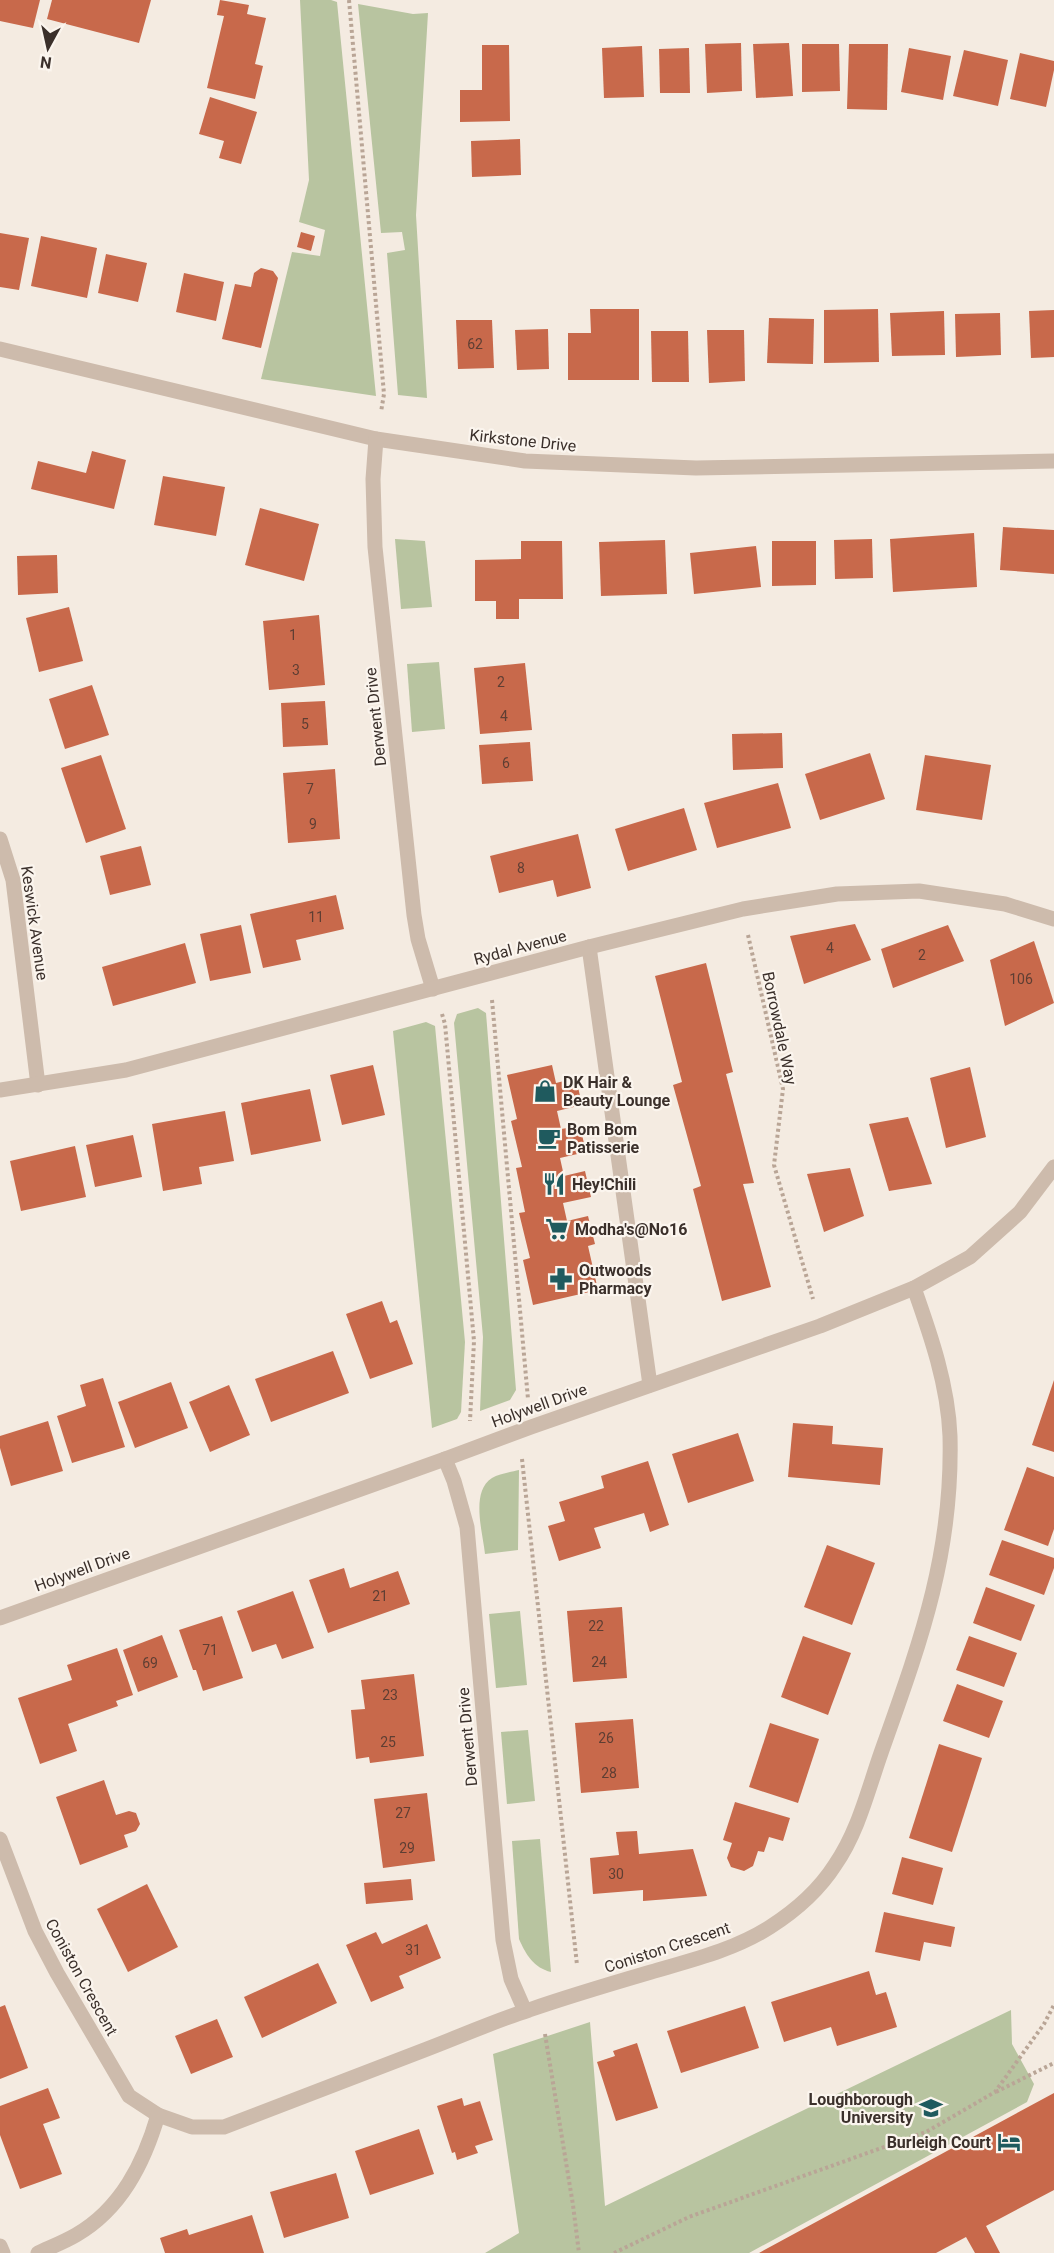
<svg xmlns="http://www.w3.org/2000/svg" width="1054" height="2253" viewBox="0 0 1054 2253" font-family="Roboto,sans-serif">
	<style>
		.green { fill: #b8c4a0 }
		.building { fill: #c8694b }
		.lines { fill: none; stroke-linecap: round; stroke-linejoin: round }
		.path { stroke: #b9a596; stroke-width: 4; stroke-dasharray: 3 3; stroke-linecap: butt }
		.minor { stroke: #cdbbac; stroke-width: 15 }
		.labels { text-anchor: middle; stroke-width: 4.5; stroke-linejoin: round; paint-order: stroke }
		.number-label { font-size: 14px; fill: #5e3e33 }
		.street-label { font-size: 16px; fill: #3b302b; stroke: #fbf5ee }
		.poi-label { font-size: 16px; font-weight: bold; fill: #3b302b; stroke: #fbf5ee; text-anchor: start }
	</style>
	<rect width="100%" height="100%" fill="#f4ebe1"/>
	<g class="green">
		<path d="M300,0H331L337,2L376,396L261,379L292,252L320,256L325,230L299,222L309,180Z"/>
		<path d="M358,4L413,14L428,13L416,215L427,398L398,395L387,253L405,250L402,232L381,233Z"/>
		<path d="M395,539L425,541L432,607L401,609Z"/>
		<path d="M439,662L445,729L412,732L407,664Z"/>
		<path d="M478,1008L486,1013L516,1390L510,1400L480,1411L483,1337L454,1023L457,1014Z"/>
		<path d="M426,1022L435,1026L465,1342L461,1412L457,1419L432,1428L393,1031Z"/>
		<path d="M519,1470L518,1550L485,1554C483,1533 470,1492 492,1478C499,1474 511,1472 519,1470Z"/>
		<path d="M520,1611L527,1685L496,1688L489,1614Z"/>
		<path d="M528,1730L535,1801L507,1804L501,1732Z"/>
		<path d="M540,1839L551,1972C534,1968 526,1955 519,1939L512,1841Z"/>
		<path d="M1011,2010L1012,2044L1034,2084L1027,2102L749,2253H485L519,2233L493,2054L590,2022L605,2206Z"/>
	</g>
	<g class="building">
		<path d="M0,0H40L33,28L0,21Z"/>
		<path d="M52,0H151L139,43L47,19Z"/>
		<path d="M220,0L249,5L247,14L266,18L255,64L263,66L255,99L207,88L224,16L217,15Z"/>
		<path d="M741,43L742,91L707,93L705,44Z"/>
		<path d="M789,43L793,96L756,98L753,44Z"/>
		<path d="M802,44H839L840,91L802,92Z"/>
		<path d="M849,44H888L887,110L847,109Z"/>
		<path d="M482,45H509L510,121L460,122V90H482Z"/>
		<path d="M642,46L644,97L604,98L602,48Z"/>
		<path d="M689,48L690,93H660L659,49Z"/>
		<path d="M909,48L951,56L943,100L901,92Z"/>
		<path d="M964,50L1008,60L998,106L953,96Z"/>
		<path d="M1020,53L1054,61V70L1046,107L1010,99Z"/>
		<path d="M210,97L257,112L241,164L219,158L224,141L199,134Z"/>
		<path d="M520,139L521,175L472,177L471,141Z"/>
		<path d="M301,232L315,236L311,251L297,247Z"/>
		<path d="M0,233L29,238L19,290L0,287Z"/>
		<path d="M41,236L97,248L87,298L31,286Z"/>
		<path d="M106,254L147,263L138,302L98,293Z"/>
		<path d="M261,268L273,271L278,278L261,348L222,339L235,284L251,287L254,273Z"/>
		<path d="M184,273L224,282L216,321L176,312Z"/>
		<path d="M590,309H639V380H568V333H591Z"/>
		<path d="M878,309L879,362L824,363V310Z"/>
		<path d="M1054,310V357L1031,358L1029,311Z"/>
		<path d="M944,311L945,355L892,356L890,313Z"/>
		<path d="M1000,313L1001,355L956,357L955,314Z"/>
		<path d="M769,318L814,319L813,364L767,363Z"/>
		<path d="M456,320H492L494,368L458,369Z"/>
		<path d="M548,329L549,369L517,370L515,330Z"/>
		<path d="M707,330H744L745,381L709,383Z"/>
		<path d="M651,331H688L689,382H652Z"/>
		<path d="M92,451L126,460L114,509L31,489L38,461L86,473Z"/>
		<path d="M163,476L225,487L216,536L154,525Z"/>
		<path d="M260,508L319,524L304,581L245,565Z"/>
		<path d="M1003,527L1054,530V574L1000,570Z"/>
		<path d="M974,533L977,587L893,592L890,539Z"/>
		<path d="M872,539L873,578L835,579L834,540Z"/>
		<path d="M665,540L667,594L601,596L599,542Z"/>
		<path d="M521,541H562L563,599H519V619H496V601H475V560L521,559Z"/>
		<path d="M772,541H816V585L772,586Z"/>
		<path d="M756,546L761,587L694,594L690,553Z"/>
		<path d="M57,555L58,593L18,595L17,556Z"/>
		<path d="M69,607L83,661L39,672L26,618Z"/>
		<path d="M319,615L325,685L269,690L263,621Z"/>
		<path d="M525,663L532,730L480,734L474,668Z"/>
		<path d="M92,685L109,735L65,749L49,699Z"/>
		<path d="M325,701L328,745L283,747L281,703Z"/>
		<path d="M782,733L783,768L733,770L732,734Z"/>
		<path d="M530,742L533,781L482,784L479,745Z"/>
		<path d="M870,753L885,799L820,820L805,774Z"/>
		<path d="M101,755L126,829L86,843L61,768Z"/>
		<path d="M925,755L991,765L982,820L916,810Z"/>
		<path d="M335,769L340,839L288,843L283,773Z"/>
		<path d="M778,783L791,828L717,848L704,803Z"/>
		<path d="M684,808L697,850L628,871L615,829Z"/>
		<path d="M578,834L591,888L557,897L553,880L499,893L490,856Z"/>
		<path d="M141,846L151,885L110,895L100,856Z"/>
		<path d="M336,895L344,929L296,940L301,960L263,968L250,914Z"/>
		<path d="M855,924L871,960L804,984L790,936Z"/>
		<path d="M241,925L251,973L210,981L200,934Z"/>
		<path d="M948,925L964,961L893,988L881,949Z"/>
		<path d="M1034,941L1054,1003L1005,1026L990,960Z"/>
		<path d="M185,943L196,983L113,1006L102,967Z"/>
		<path d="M706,963L733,1072L726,1074L754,1183L743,1184L771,1287L722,1301L693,1189L701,1186L673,1085L682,1082L655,976Z"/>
		<path d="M373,1065L385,1115L342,1125L330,1075Z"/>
		<path d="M552,1065L556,1083L576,1078L582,1105L557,1111L561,1129L580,1126L586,1152L560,1158L564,1176L585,1171L591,1197L563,1203L567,1221L588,1216L595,1244L588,1246L598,1290L533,1305L523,1260L530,1258L519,1213L525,1212L516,1168L522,1167L511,1121L517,1119L507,1075Z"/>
		<path d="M970,1067L986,1137L946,1148L930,1078Z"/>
		<path d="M310,1089L321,1141L251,1155L241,1103Z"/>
		<path d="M225,1111L234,1161L199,1167L202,1184L163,1191L152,1124Z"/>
		<path d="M908,1117L932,1184L889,1191L869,1124Z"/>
		<path d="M133,1135L142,1177L95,1187L86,1145Z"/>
		<path d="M75,1146L86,1197L21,1211L10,1161Z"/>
		<path d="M850,1168L864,1216L824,1232L807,1174Z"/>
		<path d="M382,1301L390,1323L397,1320L413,1364L370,1379L346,1314Z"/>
		<path d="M333,1351L349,1393L271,1422L255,1379Z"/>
		<path d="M103,1378L125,1447L72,1463L57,1416L86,1406L80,1385Z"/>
		<path d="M1054,1380V1452L1032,1445Z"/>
		<path d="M171,1382L188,1428L135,1448L118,1402Z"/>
		<path d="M229,1385L250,1435L210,1452L189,1402Z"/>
		<path d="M48,1421L63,1471L11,1486L0,1448V1436Z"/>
		<path d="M793,1423L833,1426L832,1444L883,1448L880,1485L788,1477Z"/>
		<path d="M738,1433L754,1481L688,1503L672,1454Z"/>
		<path d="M648,1461L669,1525L650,1532L644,1513L594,1528L601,1548L559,1561L548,1526L565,1521L559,1502L604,1488L601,1476Z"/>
		<path d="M1027,1467L1054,1477V1529L1048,1546L1004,1530Z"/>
		<path d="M1002,1540L1054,1558V1568L1044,1595L989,1575Z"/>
		<path d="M827,1545L875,1563L852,1625L804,1607Z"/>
		<path d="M344,1568L350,1588L398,1571L410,1604L328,1633L309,1580Z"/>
		<path d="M986,1587L1035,1605L1021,1641L973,1623Z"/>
		<path d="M293,1591L314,1648L282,1659L276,1644L252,1652L237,1611Z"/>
		<path d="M622,1607L627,1678L573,1682L567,1611Z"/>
		<path d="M222,1616L243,1678L203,1691L196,1670H193L179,1630Z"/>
		<path d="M162,1635L178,1677L138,1692L123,1650Z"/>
		<path d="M803,1636L851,1653L828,1715L781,1697Z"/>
		<path d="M969,1636L1017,1653L1004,1687L956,1670Z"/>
		<path d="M117,1648L133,1695L116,1701L118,1706L68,1724L77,1751L40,1764L18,1698L72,1680L67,1665Z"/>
		<path d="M414,1674L424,1756L370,1763L369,1757L356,1759L351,1710L365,1709L361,1680Z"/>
		<path d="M957,1684L1003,1701L989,1738L943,1721Z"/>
		<path d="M633,1719L639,1788L581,1793L575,1723Z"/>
		<path d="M770,1723L819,1739L798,1803L749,1787Z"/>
		<path d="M939,1744L982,1758L952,1852L909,1838Z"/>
		<path d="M104,1780L116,1815L129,1811L136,1813L140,1824L136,1831L124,1835L128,1847L80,1865L56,1797Z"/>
		<path d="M427,1793L435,1861L383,1868L374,1799Z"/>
		<path d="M735,1802L790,1818L783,1841L769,1837L764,1852L758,1851L753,1866L744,1871L731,1867L727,1858L732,1843L723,1840Z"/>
		<path d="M637,1831L639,1854L693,1849L707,1896L643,1901V1890L593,1894L590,1858L619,1855L616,1832Z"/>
		<path d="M902,1857L943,1868L933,1905L892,1894Z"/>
		<path d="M411,1879L413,1900L366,1904L364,1883Z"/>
		<path d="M147,1884L178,1947L128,1972L97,1909Z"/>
		<path d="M884,1912L955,1927L951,1947L924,1942L920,1961L875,1952Z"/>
		<path d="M427,1924L441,1958L399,1976L404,1988L371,2002L346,1945L376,1932L382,1944Z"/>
		<path d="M318,1963L337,2003L262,2038L244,1997Z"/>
		<path d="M869,1971L876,1995L886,1992L897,2027L837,2046L831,2027L784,2042L771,2002Z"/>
		<path d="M5,2005L28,2068L0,2079V2007Z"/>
		<path d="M745,2006L759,2048L681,2073L667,2031Z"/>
		<path d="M217,2019L233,2057L191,2074L175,2036Z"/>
		<path d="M637,2043L658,2108L616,2121L597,2062L615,2056L613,2051Z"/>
		<path d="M48,2088L60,2118L43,2124L62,2174L20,2189L0,2135V2106Z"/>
		<path d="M1054,2093V2190L986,2226L1000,2253H975L966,2237L936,2253H759Z"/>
		<path d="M462,2098L464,2106L480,2101L493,2140L475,2146L478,2153L457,2160L455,2152L452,2153L437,2106Z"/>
		<path d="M419,2129L434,2174L370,2195L355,2151Z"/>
		<path d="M336,2173L349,2218L284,2238L270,2192Z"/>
		<path d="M252,2215L264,2253H165L160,2238L187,2229L189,2235Z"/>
	</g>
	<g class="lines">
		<g class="path">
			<path d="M349,0L384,394L381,412"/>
			<path d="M748,935L783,1089L774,1165L813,1299"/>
			<path d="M492,1000L528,1399"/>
			<path d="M442,1014L445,1024L474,1341L470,1421"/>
			<path d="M522,1459L577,1965"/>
			<path d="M545,2034L573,2205L579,2253"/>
			<path d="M996,2092L1054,2063"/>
			<path d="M614,2253L689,2217L926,2132L995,2092L1044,2024L1054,2005"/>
		</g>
		<g class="minor">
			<path d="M0,349L376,439L525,461L696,468L1054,461"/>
			<path d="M376,439L373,479L375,547L414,915L418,939L433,989"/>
			<path d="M0,839L13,880L38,1085"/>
			<path d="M589,947L650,1385"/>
			<path d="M0,1090L126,1070L589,947L743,909L837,894L919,891L1005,904L1054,919"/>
			<path d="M445,1459L454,1481L467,1527L503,1940L511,1979L525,2011"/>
			<path d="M0,1618L445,1459L531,1427L820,1326L914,1288L970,1257L1020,1212L1054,1167"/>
			<path d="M0,1839L35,1931L57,1973L129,2096L158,2115L192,2127H224C292,2101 360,2075 427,2049C461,2036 495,2021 529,2010C569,1996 610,1984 651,1972C692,1960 734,1950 770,1927C795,1911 819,1890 835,1865C858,1832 868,1790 881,1753C920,1643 953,1555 950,1436C948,1385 931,1336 914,1288"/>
			<path d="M0,2246L3,2253"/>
			<path d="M38,2253C51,2247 64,2242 76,2235C121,2209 144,2163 158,2115"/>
		</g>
	</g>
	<defs>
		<g id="shop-bare" transform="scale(1.8)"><path d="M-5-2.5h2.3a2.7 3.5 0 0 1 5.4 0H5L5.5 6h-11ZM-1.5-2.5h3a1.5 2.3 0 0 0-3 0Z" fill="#1f5a5e" stroke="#fbf5ee" stroke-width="2.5" paint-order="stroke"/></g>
		<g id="cafe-bare" transform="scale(1.8)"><path d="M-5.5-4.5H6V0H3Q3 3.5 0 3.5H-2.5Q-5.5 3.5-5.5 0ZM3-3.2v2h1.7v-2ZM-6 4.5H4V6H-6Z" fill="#1f5a5e" stroke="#fbf5ee" stroke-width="2.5" paint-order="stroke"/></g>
		<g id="restaurant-bare" transform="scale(1.8)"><path d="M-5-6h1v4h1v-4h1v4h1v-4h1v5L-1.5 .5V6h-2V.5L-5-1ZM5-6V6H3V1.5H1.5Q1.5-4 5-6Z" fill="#1f5a5e" stroke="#fbf5ee" stroke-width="2.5" paint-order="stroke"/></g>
		<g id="supermarket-bare" transform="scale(1.8)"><path d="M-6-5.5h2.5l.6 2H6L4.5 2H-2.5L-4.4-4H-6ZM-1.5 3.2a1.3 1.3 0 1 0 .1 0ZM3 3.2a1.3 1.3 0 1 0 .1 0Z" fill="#1f5a5e" stroke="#fbf5ee" stroke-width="2.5" paint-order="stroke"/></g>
		<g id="pharmacy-bare" transform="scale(1.8)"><path d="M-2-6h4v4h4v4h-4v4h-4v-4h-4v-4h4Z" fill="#1f5a5e" stroke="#fbf5ee" stroke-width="2.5" paint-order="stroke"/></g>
		<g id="university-bare" transform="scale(1.8)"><path d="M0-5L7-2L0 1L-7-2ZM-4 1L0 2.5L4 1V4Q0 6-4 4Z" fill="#1f5a5e" stroke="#fbf5ee" stroke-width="2.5" paint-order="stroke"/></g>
		<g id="hotel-bare" transform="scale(1.8)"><path d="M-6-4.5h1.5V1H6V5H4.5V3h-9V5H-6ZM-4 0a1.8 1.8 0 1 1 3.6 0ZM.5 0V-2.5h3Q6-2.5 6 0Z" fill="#1f5a5e" stroke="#fbf5ee" stroke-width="2.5" paint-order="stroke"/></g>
	</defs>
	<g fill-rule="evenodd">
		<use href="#shop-bare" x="545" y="1091"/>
		<use href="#cafe-bare" x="549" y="1138"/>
		<use href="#restaurant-bare" x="554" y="1184"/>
		<use href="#supermarket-bare" x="557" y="1229"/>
		<use href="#pharmacy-bare" x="561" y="1279"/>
		<use href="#university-bare" x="931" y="2108"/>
		<use href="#hotel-bare" x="1009" y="2142"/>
	</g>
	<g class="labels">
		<g class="number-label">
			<text x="475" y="349">62</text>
			<text x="293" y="640">1</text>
			<text x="296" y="675">3</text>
			<text x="501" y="687">2</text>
			<text x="504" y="721">4</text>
			<text x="305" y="729">5</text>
			<text x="506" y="768">6</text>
			<text x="310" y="794">7</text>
			<text x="313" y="829">9</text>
			<text x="521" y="873">8</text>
			<text x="316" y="922">11</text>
			<text x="830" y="953">4</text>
			<text x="922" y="960">2</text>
			<text x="1021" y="984">106</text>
			<text x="380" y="1601">21</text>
			<text x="596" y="1631">22</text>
			<text x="210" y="1655">71</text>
			<text x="599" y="1667">24</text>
			<text x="150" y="1668">69</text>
			<text x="390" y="1700">23</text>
			<text x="606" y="1743">26</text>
			<text x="388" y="1747">25</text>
			<text x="609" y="1778">28</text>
			<text x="403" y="1818">27</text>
			<text x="407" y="1853">29</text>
			<text x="616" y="1879">30</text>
			<text x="413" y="1955">31</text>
		</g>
		<g class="street-label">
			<text transform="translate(523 440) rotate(6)" y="6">Kirkstone Drive</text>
			<text transform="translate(375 717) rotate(-96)" y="6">Derwent Drive</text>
			<text transform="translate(35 923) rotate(82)" y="6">Keswick Avenue</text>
			<text transform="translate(520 947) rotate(-15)" y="6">Rydal Avenue</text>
			<text transform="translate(780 1028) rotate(78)" y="6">Borrowdale Way</text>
			<text transform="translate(539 1405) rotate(-20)" y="6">Holywell Drive</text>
			<text transform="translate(82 1569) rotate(-20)" y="6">Holywell Drive</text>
			<text transform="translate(467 1737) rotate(-95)" y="6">Derwent Drive</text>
			<text transform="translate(667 1947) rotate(-18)" y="6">Coniston Crescent</text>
			<text transform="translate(82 1977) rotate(61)" y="6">Coniston Crescent</text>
		</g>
		<g class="poi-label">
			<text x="563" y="1088">DK Hair &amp;<tspan x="563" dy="18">Beauty Lounge</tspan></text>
			<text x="567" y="1135">Bom Bom<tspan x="567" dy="18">Patisserie</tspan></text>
			<text x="572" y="1190">Hey!Chili</text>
			<text x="575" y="1235">Modha's@No16</text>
			<text x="579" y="1276">Outwoods<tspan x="579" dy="18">Pharmacy</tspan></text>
			<text x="913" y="2105" text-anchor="end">Loughborough<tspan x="913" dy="18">University</tspan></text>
			<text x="991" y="2148" text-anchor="end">Burleigh Court</text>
		</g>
	</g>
	<g transform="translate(48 48) rotate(188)" stroke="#fbf5ee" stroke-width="4.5" paint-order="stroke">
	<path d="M0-4.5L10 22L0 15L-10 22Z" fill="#3b302b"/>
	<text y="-9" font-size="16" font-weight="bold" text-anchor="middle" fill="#3b302b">N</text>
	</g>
</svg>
